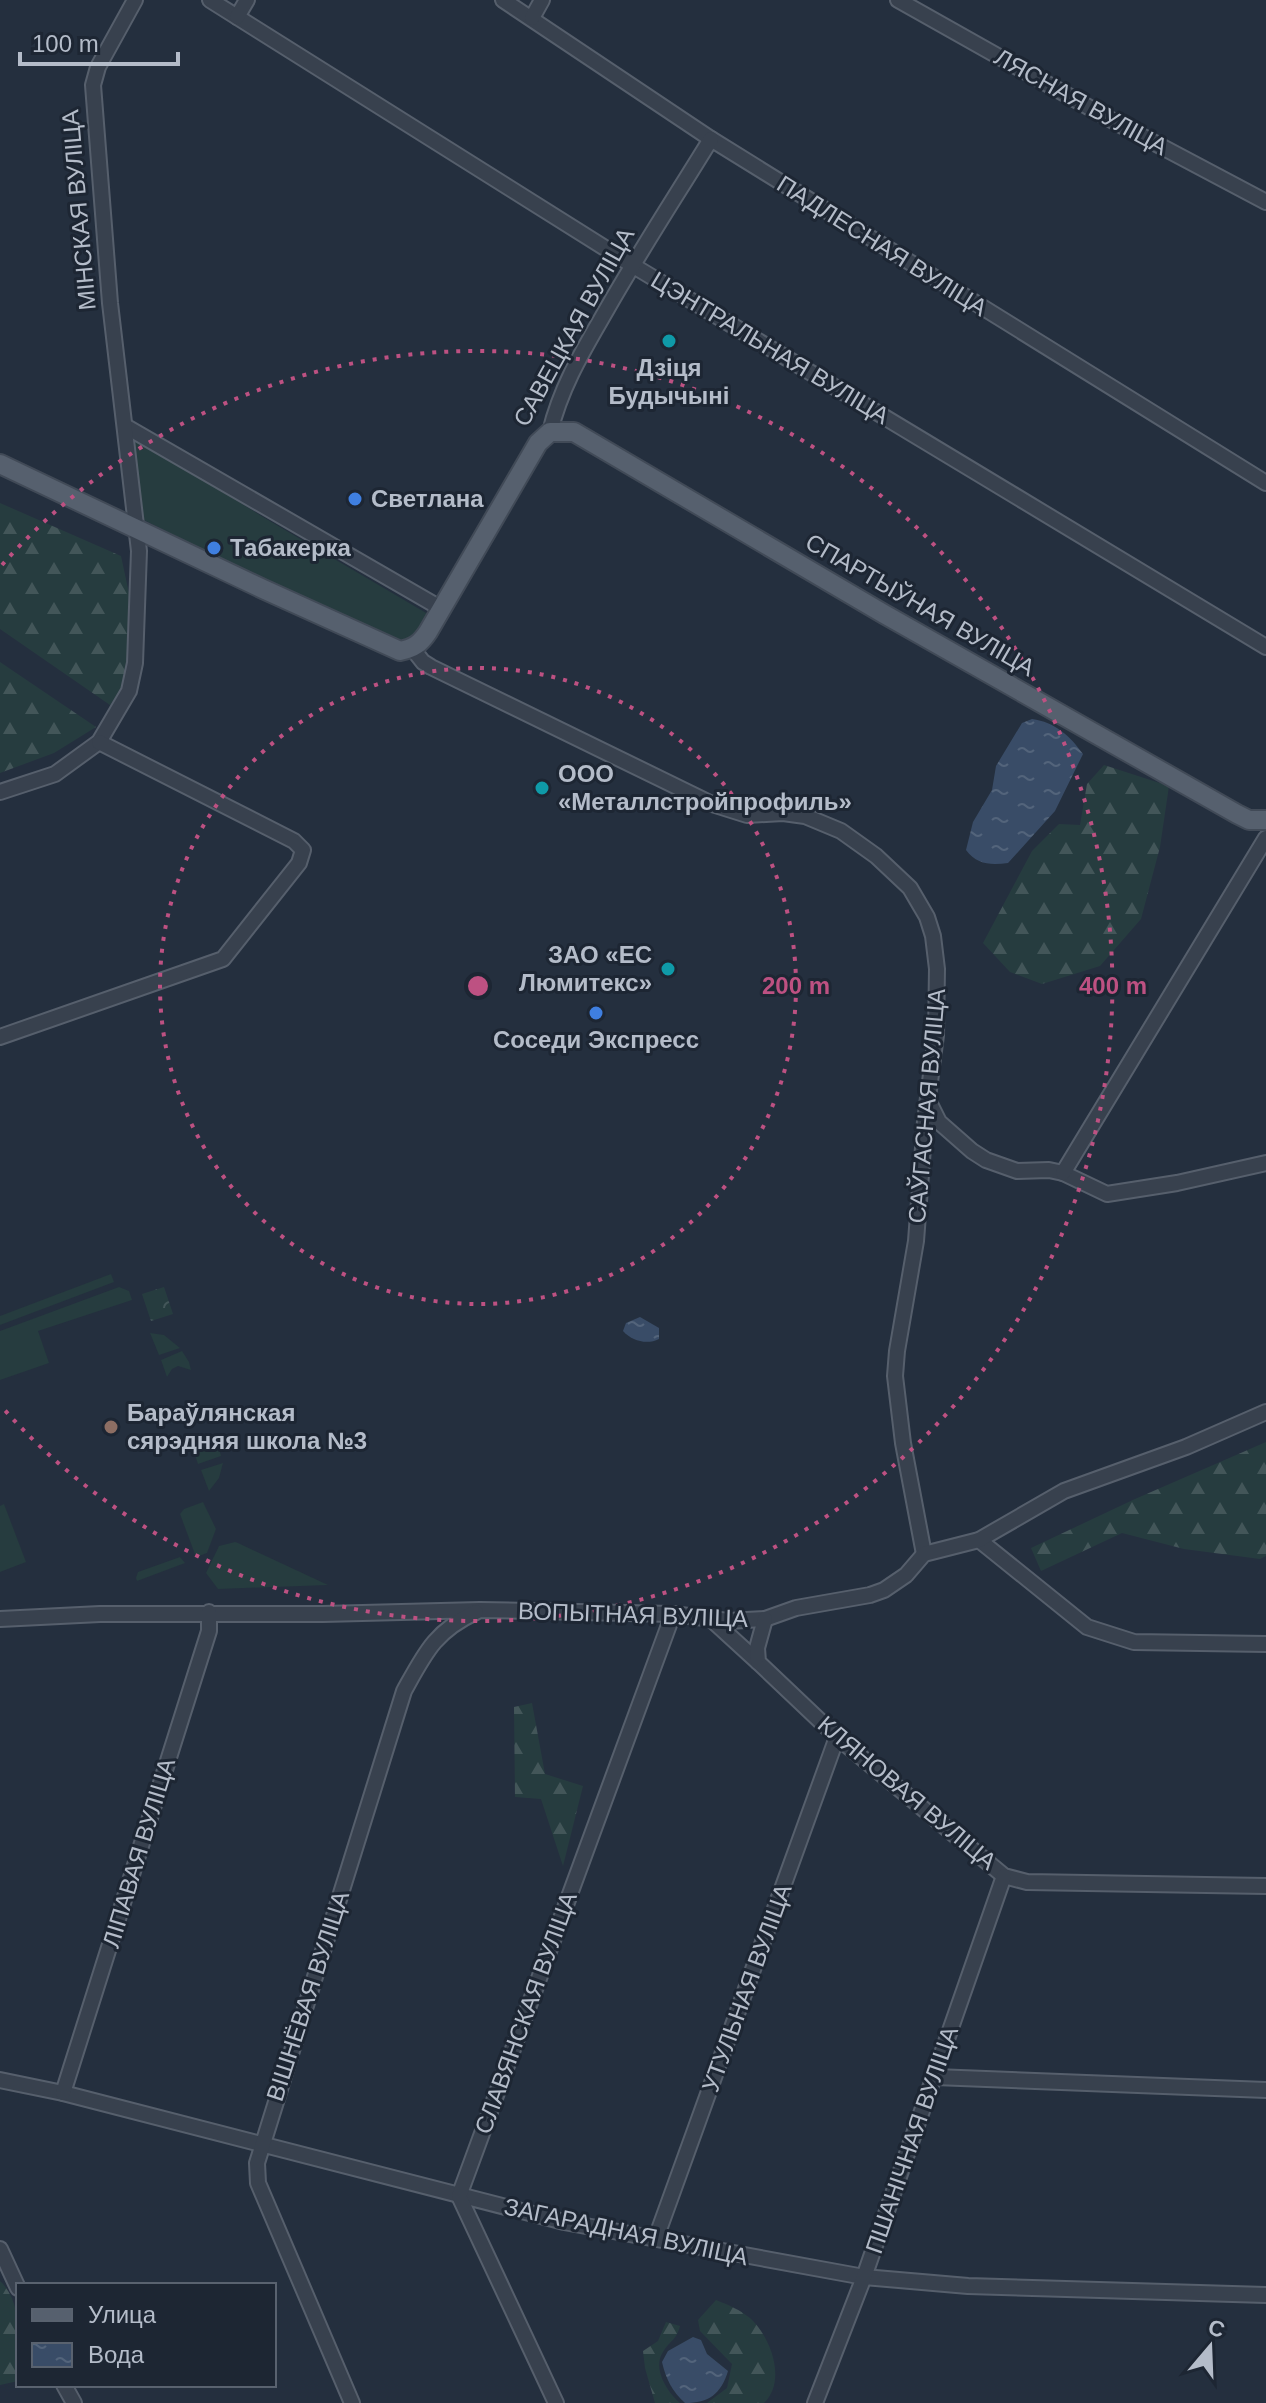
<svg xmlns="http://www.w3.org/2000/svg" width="1266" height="2403" viewBox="0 0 1266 2403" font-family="Arial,sans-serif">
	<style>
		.grass { fill: #263c3f }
		.forest { fill: url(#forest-firs) }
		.park { fill: url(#park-crowns) }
		.water { fill: url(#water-ripples) }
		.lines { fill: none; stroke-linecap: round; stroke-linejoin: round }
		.minor-casing { stroke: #565f6c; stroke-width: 18 }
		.major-casing { stroke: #414a57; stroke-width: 22 }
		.minor { stroke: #38414e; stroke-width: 14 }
		.major { stroke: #56606e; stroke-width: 18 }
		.ring { fill: none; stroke: #bd5182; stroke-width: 4; stroke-dasharray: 4 8 }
		.culture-dot { fill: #0f9aa8; stroke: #1d2633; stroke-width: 3 }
		.shop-dot { fill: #3f7fe0; stroke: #1d2633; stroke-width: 3 }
		.education-dot { fill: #8d6e63; stroke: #1d2633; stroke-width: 3 }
		.labels { text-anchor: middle; stroke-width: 6; stroke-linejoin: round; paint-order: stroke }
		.street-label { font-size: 24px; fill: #b4bcc9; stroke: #1d2633 }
		.poi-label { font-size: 24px; font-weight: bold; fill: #b4bcc9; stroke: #1d2633; text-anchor: start }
		.centre { fill: #bd5182; stroke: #1d2633; stroke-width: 4 }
		.ring-label { font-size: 24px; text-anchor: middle; font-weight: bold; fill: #bd5182; stroke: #1d2633; stroke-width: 6; stroke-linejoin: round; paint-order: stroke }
	</style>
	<defs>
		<pattern id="forest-firs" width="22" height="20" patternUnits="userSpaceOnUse" patternTransform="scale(2)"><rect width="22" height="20" fill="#263c3f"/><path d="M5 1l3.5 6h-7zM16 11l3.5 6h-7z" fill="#435659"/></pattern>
		<pattern id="park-crowns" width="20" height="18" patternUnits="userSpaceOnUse" patternTransform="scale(2)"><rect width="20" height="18" fill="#263c3f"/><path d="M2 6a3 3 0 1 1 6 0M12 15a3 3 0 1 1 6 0" fill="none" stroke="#435659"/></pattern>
		<pattern id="water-ripples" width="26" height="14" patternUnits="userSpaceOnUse" patternTransform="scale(2)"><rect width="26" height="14" fill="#394c67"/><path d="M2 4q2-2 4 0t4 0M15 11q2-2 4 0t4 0" fill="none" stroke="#53647b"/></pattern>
	</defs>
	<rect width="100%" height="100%" fill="#242f3e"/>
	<g class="grass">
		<path d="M132,435L263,517L433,617C415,636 413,643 385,641L144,520Z"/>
		<path d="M111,1274L114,1282L0,1325V1316Z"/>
		<path d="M119,1287L129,1291L132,1300L38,1331L49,1363L0,1380V1331Z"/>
		<path d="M150,1333L164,1335L180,1348L159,1355Z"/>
		<path d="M182,1351L189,1362L191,1370L178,1366L172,1369L167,1377L161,1360Z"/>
		<path d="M216,1437L221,1456L198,1464L192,1446L204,1449L213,1443Z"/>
		<path d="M223,1463L219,1478L209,1491L201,1470Z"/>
		<path d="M203,1502L216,1529L207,1553L196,1557L180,1514L184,1509Z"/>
		<path d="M4,1504L26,1562L0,1572V1506Z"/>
		<path d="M235,1542L238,1543L328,1585L218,1589L206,1573L219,1546Z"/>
		<path d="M180,1557L185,1563L137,1581L136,1578L138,1572Z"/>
	</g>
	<g class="forest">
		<path d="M0,503L121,556L133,612L129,678L110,705L0,629Z"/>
		<path d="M0,662L96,727L54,753L0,773Z"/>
		<path d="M1104,765L1169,786L1160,847L1141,919L1100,966L1042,984L1010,972L983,943L1032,851L1059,824L1080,825L1087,784Z"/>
		<path d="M1266,1442V1556L1260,1559L1184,1549L1122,1533L1041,1571L1031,1548L1135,1499Z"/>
		<path d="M532,1703L545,1774L583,1786L563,1866L541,1799L515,1797L514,1707Z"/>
		<path d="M0,2281C25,2304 18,2350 18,2381L0,2385Z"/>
		<path d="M716,2300C729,2305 740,2310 750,2318C771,2337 787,2381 764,2403H707L727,2388L732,2364L700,2331L698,2320Z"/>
		<path d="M666,2322L680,2326C676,2341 670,2340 663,2352C652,2368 667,2392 680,2403H655L645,2368L643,2351L658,2341Z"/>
	</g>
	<path class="park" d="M164,1287L173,1314L151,1321L142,1294Z"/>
	<g class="water">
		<path d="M1032,719C1055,722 1070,736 1083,754L1055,811L1008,863C991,865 977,865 966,850L973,822L992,790L996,766L1022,723Z"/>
		<path d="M640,1317L659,1328V1339C647,1345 632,1341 623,1331L626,1323Z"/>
		<path d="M693,2337L701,2340L707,2354L728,2371C721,2394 709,2403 685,2403C672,2391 666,2379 662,2362L668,2351Z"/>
	</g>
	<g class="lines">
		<g class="minor-casing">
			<g id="minor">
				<path d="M210,0L632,265L1266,647"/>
				<path d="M503,0L711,139L1266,483"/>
				<path d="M898,0L1115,122L1266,202"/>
				<path d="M237,17L247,0"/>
				<path d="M532,18L542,0"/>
				<path d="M125,426L442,609"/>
				<path d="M550,432C561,386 584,349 607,309C640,251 676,196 711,139"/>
				<path d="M412,648L423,662L431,667L712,804L747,815L783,813L805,816L841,831L876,856L910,888L927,917L933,936L937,969L936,1035L925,1121L916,1241L897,1351L895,1376L903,1443L924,1554"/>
				<path d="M0,792L55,774L99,742L129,691L135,663L139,551L110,303L93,85L98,67L135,0"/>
				<path d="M0,1037L223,959L299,863L303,850L294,841L99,742"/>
				<path d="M929,1102L939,1122L972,1151L986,1160L1017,1171L1049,1170L1063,1173L1107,1194L1177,1183L1266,1163"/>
				<path d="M1063,1173L1266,838"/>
				<path d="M979,1540L1087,1627L1134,1642L1266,1644"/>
				<path d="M0,1619L100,1614H323L480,1610L673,1614L728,1621L765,1619L796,1608L870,1595L884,1590L906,1575L924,1554L979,1540L1064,1491L1186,1447L1266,1412"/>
				<path d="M711,1619L758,1662"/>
				<path d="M765,1619L757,1648L758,1662L837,1737L1004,1876L1027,1882L1266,1886"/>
				<path d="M935,2077L1266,2090"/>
				<path d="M0,2080L63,2093L564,2222L864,2277L968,2286L1266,2295"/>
				<path d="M63,2093L209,1631V1612"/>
				<path d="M656,2238L837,1737"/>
				<path d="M0,2249L18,2288"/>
				<path d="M64,2385L74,2403"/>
				<path d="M352,2403L258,2183L257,2163L404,1691C425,1653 435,1631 476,1612"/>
				<path d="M556,2403L459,2196L673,1614"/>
				<path d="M815,2403L864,2277L1004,1876"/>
			</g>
		</g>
		<g class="major-casing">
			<path id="major" d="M0,464L263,589L400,651C414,648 420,644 428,632L538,443L550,432H574L884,614L1237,814L1249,820H1266"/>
		</g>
		<use href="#minor" class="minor"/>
		<use href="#major" class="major"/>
	</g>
	<g class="ring">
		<circle cx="478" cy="986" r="318"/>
		<path d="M2 565A635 635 0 1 1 2 1407"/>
	</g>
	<g class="culture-dot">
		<circle cx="669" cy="341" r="8"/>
		<circle cx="542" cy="788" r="8"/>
		<circle cx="668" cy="969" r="8"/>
	</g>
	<g class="shop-dot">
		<circle cx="355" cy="499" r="8"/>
		<circle cx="214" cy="548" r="8"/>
		<circle cx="596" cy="1013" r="8"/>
	</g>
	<circle class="education-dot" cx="111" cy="1427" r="8"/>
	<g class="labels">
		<g class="street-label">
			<text transform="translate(1081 102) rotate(29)" y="8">ЛЯСНАЯ ВУЛІЦА</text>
			<text transform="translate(79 210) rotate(-95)" y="8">МІНСКАЯ ВУЛІЦА</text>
			<text transform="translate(882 246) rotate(32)" y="8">ПАДЛЕСНАЯ ВУЛІЦА</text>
			<text transform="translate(574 327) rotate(-61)" y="8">САВЕЦКАЯ ВУЛІЦА</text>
			<text transform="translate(770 348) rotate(31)" y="8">ЦЭНТРАЛЬНАЯ ВУЛІЦА</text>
			<text transform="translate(920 605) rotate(30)" y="8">СПАРТЫЎНАЯ ВУЛІЦА</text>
			<text transform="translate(927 1106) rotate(-85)" y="8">САЎГАСНАЯ ВУЛІЦА</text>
			<text transform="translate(633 1615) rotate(2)" y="8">ВОПЫТНАЯ ВУЛІЦА</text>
			<text transform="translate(907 1793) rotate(40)" y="8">КЛЯНОВАЯ ВУЛІЦА</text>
			<text transform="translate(139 1853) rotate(-73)" y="8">ЛІПАВАЯ ВУЛІЦА</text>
			<text transform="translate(747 1988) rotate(-70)" y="8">УТУЛЬНАЯ ВУЛІЦА</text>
			<text transform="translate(308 1996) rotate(-72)" y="8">ВІШНЁВАЯ ВУЛІЦА</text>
			<text transform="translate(526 2013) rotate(-70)" y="8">СЛАВЯНСКАЯ ВУЛІЦА</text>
			<text transform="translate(912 2140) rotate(-71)" y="8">ПШАНІЧНАЯ ВУЛІЦА</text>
			<text transform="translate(626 2232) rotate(12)" y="8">ЗАГАРАДНАЯ ВУЛІЦА</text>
		</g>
		<g class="poi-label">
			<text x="669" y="376" text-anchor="middle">Дзіця<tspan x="669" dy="28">Будычыні</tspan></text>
			<text x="371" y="507">Светлана</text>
			<text x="230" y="556">Табакерка</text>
			<text x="558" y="782">ООО<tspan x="558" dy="28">«Металлстройпрофиль»</tspan></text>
			<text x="652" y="963" text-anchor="end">ЗАО «ЕС<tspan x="652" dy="28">Люмитекс»</tspan></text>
			<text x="596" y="1048" text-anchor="middle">Соседи Экспресс</text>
			<text x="127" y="1421">Бараўлянская<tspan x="127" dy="28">сярэдняя школа №3</tspan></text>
		</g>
	</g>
	<circle cx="478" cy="986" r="12" class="centre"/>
	<g class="ring-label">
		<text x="796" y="994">200 m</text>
		<text x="1113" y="994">400 m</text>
	</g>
	<rect x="16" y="2283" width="260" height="104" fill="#1d2633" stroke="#59626f" stroke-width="2"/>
	<rect x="32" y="2309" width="40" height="12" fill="#56606e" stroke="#59626f" stroke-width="2"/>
	<text x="88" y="2323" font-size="24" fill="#b4bcc9">Улица</text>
	<rect x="32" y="2343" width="40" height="24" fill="url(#water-ripples)" stroke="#59626f" stroke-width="2"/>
	<text x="88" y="2363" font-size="24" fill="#b4bcc9">Вода</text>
	<g transform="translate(1210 2347) rotate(19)" stroke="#1d2633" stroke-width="6" paint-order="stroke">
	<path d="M0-6L14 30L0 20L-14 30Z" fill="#b4bcc9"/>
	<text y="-12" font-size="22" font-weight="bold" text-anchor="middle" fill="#b4bcc9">С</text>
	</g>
	<path d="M20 52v12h158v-12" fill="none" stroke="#b4bcc9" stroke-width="4"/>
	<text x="32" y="52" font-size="24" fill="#b4bcc9" stroke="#1d2633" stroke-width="6" paint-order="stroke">100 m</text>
</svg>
